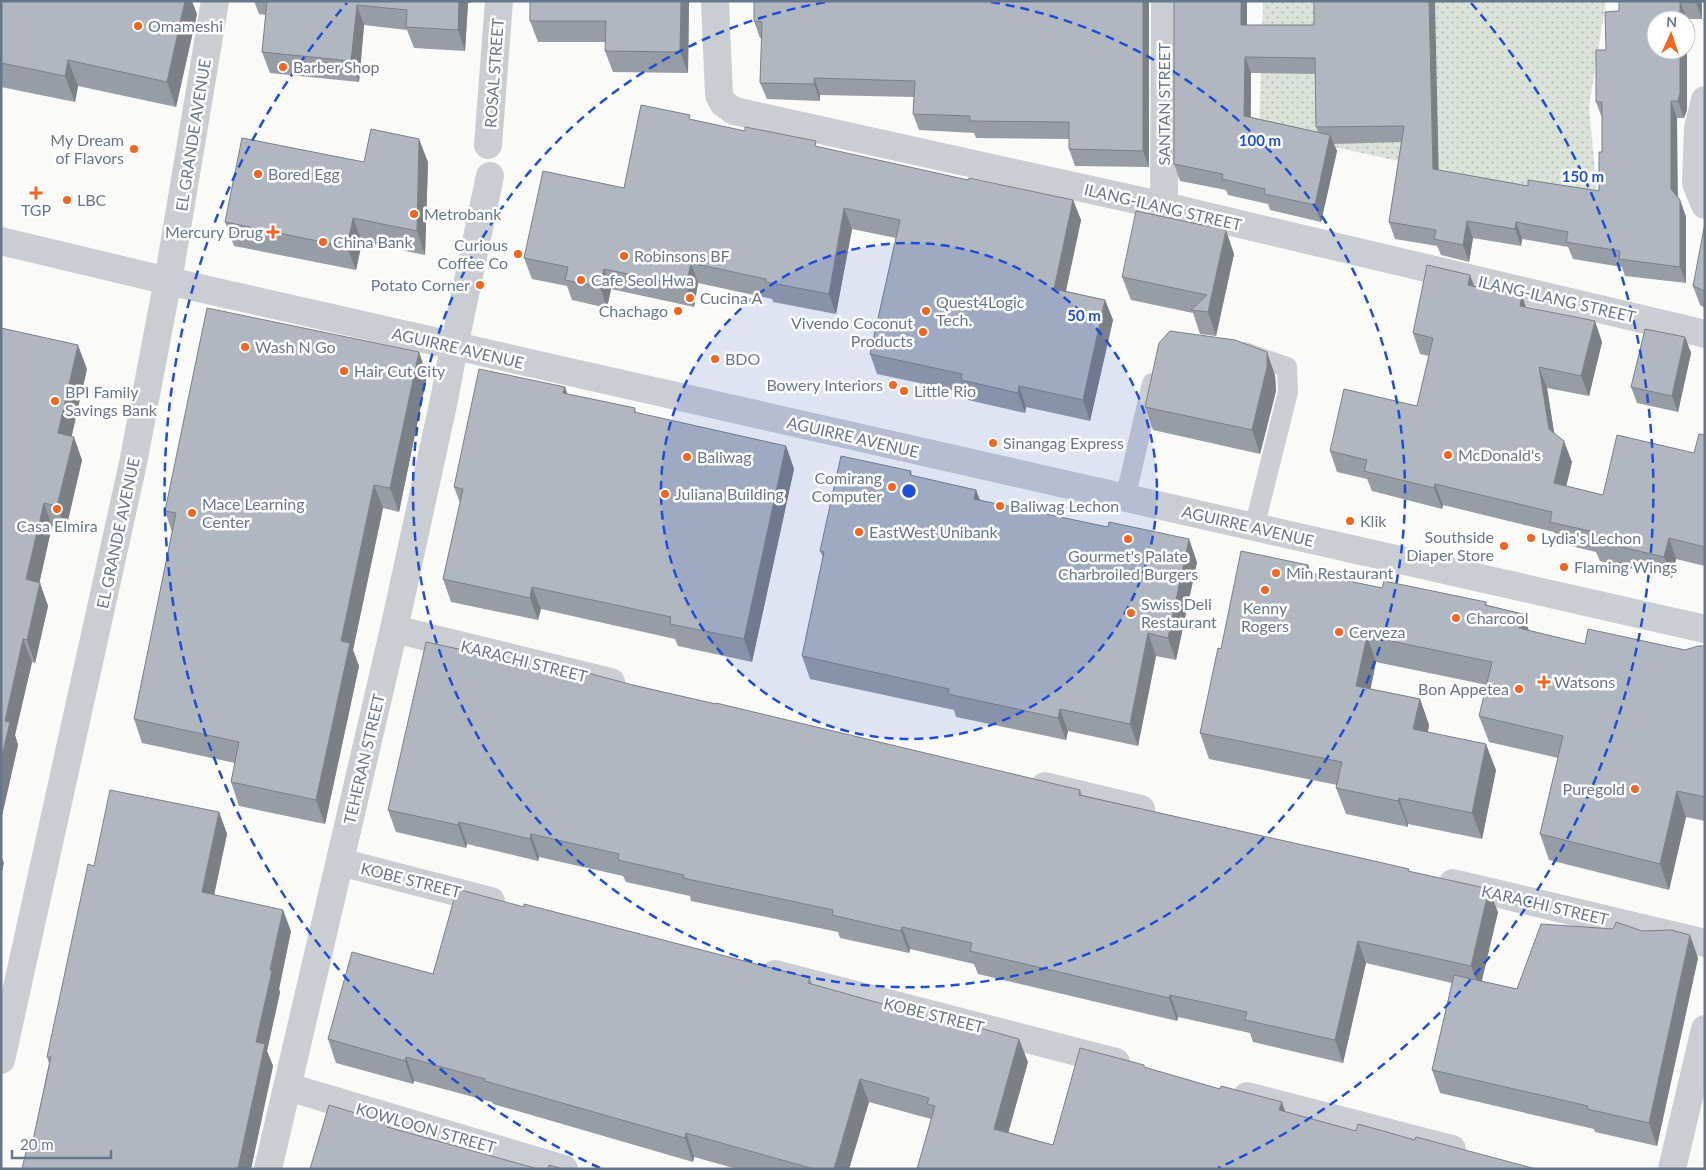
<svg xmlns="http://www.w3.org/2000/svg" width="1706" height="1170" viewBox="0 0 1706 1170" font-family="Lato,sans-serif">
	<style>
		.grass { fill: url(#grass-dots) }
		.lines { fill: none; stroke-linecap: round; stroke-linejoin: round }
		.service { stroke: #cacdd2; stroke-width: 20 }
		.minor { stroke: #cacdd2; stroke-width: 28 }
		.tertiary { stroke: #cacdd2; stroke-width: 28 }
		.wall { fill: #979da5; fill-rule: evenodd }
		.shaded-wall { fill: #7b8086 }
		.building { fill: #b0b7c0; stroke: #7b8086 }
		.ring { fill: none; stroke: #1d4ed8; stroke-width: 2.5; stroke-dasharray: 9 6 }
		.poi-dot { fill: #f5651d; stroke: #fff; stroke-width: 2 }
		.labels { text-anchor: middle; stroke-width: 5; stroke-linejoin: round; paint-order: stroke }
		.poi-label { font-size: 16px; fill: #66778c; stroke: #fff; text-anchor: start }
		.street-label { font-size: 16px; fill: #66778c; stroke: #fff }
		.centre { fill: #1d4ed8; stroke: #fff; stroke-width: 2.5 }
		.ring-label { font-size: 15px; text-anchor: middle; font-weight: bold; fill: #1d4ed8; stroke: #fff; stroke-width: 5; stroke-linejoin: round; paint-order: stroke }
	</style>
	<defs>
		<pattern id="grass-dots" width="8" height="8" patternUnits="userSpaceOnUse" patternTransform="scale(1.25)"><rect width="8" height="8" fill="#dbe2d8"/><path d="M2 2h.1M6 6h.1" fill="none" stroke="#b5bcb5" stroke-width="1.8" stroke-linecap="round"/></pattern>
	</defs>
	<rect width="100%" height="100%" fill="#fafaf8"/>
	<path class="grass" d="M1263,1H1606L1589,107L1598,204L1259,131Z"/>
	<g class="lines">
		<g class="service">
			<path d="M1244,352L1287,367L1288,392L1254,528"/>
			<path d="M1125,499L1152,383"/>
		</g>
		<g class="minor">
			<path d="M715,1L719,95L723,103L734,111L1164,206L1705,334"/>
			<path d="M1705,100L1698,128L1696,183L1705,205"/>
			<path d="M488,145L499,1"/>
			<path d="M1164,206L1165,1"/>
			<path d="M1,241L168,281"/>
			<path d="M394,629L611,682"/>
			<path d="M1045,786L1141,809"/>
			<path d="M340,862L491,901"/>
			<path d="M1453,883L1705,943"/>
			<path d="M775,974L1116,1062"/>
			<path d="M288,1087L564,1169"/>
			<path d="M1247,1096L1452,1149"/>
			<path d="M268,1169L394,629L444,400L454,347L490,176"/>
			<path d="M1672,1169L1705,1029"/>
		</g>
		<g class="tertiary">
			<path d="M168,281L1705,629"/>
			<path d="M1,1060L133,463L170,269L215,1"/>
		</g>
	</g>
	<g class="wall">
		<path d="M1,1L197,14L176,107L78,86L75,102L1,87Z"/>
		<path d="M254,1H471V3H468L465,51L414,48L407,30L364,25L359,82L270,73L262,52L266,15L259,14Z"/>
		<path d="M689,1L688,73L613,72L605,51V42H538L530,21Z"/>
		<path d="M754,1H1149V167L1075,166L1069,149V139L976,138L974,133L919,130L913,114L914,97L820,95V101L767,99L760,83L762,38H760L754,21Z"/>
		<path d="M1174,1H1247V25H1314V1L1438,170L1528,186L1599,191L1602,152V118L1596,102L1606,50L1619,11V1H1702V19H1687V110L1684,118H1677V196L1680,200L1686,217V283L1625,276L1622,267L1573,259L1568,247L1522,239L1521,246L1473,238L1469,262L1441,255L1437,246L1395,239L1389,222L1401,142L1334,144L1337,151L1321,222L1270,210L1268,204L1228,195L1226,190L1180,181L1174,164ZM1251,73L1315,74L1316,127L1318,132L1251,117Z"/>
		<path d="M692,120L968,180L1073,200L1081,220L1066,291L1105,300L1113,320L1090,421L1026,407L1025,413L968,400L966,393L877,374L870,354L896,238L852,229L836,314L773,302L772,299L698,283L694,307L611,289L607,308L572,300L567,286L532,279L524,258L624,188Z"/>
		<path d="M364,162H428L425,255L362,242L356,270L234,246L225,222Z"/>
		<path d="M1705,229V308L1700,305L1693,286Z"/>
		<path d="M1234,254L1216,336L1200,334L1193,313L1131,300L1122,277Z"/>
		<path d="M1474,287L1522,296L1526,307L1602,342L1589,396L1547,388L1554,433L1572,462L1566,486L1603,495L1694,453L1705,435V566L1676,559L1672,578L1600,561L1596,552L1558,543L1554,532L1443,505L1442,509L1372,491L1367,479L1337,472L1330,451L1417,406L1429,356L1420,354L1413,333Z"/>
		<path d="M1,328L87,369L71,436L82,460L66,529L52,526L39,582L48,606L35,663L32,662L15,735L18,745L1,820Z"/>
		<path d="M1685,337L1691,353L1678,412L1637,403L1631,387Z"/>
		<path d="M419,352L427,376L399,512L383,508L353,650L359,666L325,824L239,806L231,782L235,763L142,743L134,719L172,532L165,511Z"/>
		<path d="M1275,375L1276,391L1260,454L1153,430L1145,407Z"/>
		<path d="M565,387L567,394L635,408L636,413L786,446L794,469L752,662L678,646L675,639L541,609L538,620L451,602L443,579L460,503L454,487Z"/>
		<path d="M911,471L912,476L976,490L980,500L1197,562L1176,660L1156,656L1138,746L1068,731L1066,740L956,717L954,710L810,679L802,656L823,557L820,551Z"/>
		<path d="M1308,565L1311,573L1382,588L1486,602L1487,605L1523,614L1529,631L1585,644L1685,650L1705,646V821L1686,817L1669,890L1549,860L1540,834L1558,758L1489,742L1479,716L1487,685L1376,662L1370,689L1420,699L1429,725L1428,732L1496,770L1482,839L1408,824V827L1346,814L1336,788L1337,785L1209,759L1200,733L1221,649Z"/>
		<path d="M502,662L574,678L637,686L1080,790L1082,795L1409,871L1498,912L1481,981L1517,989L1698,958L1657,1146L1595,1132L1594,1129L1440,1093L1432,1070L1452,983L1366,963L1343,1063L1253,1042L1250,1033L1178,1017L1177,1021L978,974L974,964L910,949L909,953L840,938L838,932L691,901L690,896L626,882L623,876L539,857L538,861L467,844L466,848L396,832L388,810Z"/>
		<path d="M219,812L227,834L214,895L291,931L279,989L280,992L267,1051L273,1066L251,1169H22L33,1140L49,1063L47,1057L94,866Z"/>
		<path d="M524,907L810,978L812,984L1028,1062L1008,1132L1053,1145L1145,1068L1285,1112L1356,1131L1415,1140L1536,1169H917L931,1119L869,1102L849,1169H737L694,1157L693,1162L493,1104L492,1102L414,1081L413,1084L336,1063L328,1039L433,974Z"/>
	</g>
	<g class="shaded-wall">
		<path d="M185,1H192L197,14L176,107L167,82Z"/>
		<path d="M459,1H467L468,3L465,51L458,30Z"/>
		<path d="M681,1H689L688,73L680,52Z"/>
		<path d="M1143,1H1149V167L1143,151Z"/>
		<path d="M1241,1H1247V42L1241,25Z"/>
		<path d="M1429,1H1435L1439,186L1433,169Z"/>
		<path d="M1696,1H1702V19L1696,3Z"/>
		<path d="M1680,2L1687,19V110L1684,118L1678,101L1680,50H1686V20H1680Z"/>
		<path d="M357,5L364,25L359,82L351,61Z"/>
		<path d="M1245,57L1251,73L1250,133L1244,116Z"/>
		<path d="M68,60L78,86L75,102L65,76Z"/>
		<path d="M814,78L820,95V101L814,84Z"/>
		<path d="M1671,101L1677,118L1678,205L1671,189Z"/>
		<path d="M1330,135L1337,151L1321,222L1315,205Z"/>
		<path d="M419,139L428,162L425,255L417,231Z"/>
		<path d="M1073,200L1081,220L1062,309L1054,289Z"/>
		<path d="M1680,200L1686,217V283L1680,267Z"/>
		<path d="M844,208L852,229L836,314L829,294Z"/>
		<path d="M353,218L362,242L356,270L347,247Z"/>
		<path d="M1467,221L1473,238L1469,262L1463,245Z"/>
		<path d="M1516,222L1522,239L1521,246L1515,229Z"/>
		<path d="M1226,230L1234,254L1216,336L1208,312Z"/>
		<path d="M691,263L698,283L694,307L686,286Z"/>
		<path d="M604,269L611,289L607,308L600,287Z"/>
		<path d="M1470,275L1478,296L1468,285Z"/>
		<path d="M1522,296L1529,317L1520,306Z"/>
		<path d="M1105,300L1113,320L1090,421L1083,400Z"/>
		<path d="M1595,321L1602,342L1589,396L1581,376Z"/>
		<path d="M1685,337L1691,353L1678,412L1672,396Z"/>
		<path d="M78,345L87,369L67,457L58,433Z"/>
		<path d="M419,352L427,376L399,512L390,488Z"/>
		<path d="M1267,352L1275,375L1276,391L1260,454L1252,430Z"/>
		<path d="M1539,367L1547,388L1557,450L1549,429Z"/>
		<path d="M1019,386L1026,407L1025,413L1018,393Z"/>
		<path d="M565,387L573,410L563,393Z"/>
		<path d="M74,437L82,460L66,529L57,506Z"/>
		<path d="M1564,441L1572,462L1562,504L1554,483Z"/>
		<path d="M786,446L794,469L752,662L744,639Z"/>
		<path d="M1435,484L1443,505L1442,509L1434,488Z"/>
		<path d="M374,485L383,508L353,650L359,666L325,824L316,800L341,641Z"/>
		<path d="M976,490L984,512L974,499Z"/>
		<path d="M44,503L52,526L35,603L26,579Z"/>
		<path d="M1669,538L1676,559L1672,578L1664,557Z"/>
		<path d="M1189,539L1197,562L1176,660L1168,638Z"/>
		<path d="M1308,565L1317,591L1306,572Z"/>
		<path d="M40,583L48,606L35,663L27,640Z"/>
		<path d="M532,587L541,609L538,620L530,598Z"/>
		<path d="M1523,614L1532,640L1519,628Z"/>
		<path d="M1148,633L1156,656L1138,746L1130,724Z"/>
		<path d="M1367,636L1376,662L1366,712L1356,686Z"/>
		<path d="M23,639L32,662L15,735L18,745L1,820V760L5,721Z"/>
		<path d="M1420,699L1429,725L1423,755L1413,729Z"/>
		<path d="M1060,709L1068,731L1066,740L1058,718Z"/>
		<path d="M1486,744L1496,770L1482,839L1472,813Z"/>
		<path d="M1677,791L1686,817L1669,890L1660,864Z"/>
		<path d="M1399,798L1408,824V827L1398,801Z"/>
		<path d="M219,812L227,834L210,914L202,892Z"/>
		<path d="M459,822L467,844L466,848L458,825Z"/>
		<path d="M531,834L539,857L538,861L530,839Z"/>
		<path d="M1,856L4,863L1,875Z"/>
		<path d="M1489,889L1498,912L1480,989L1471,966Z"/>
		<path d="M283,910L291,931L279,989L280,992L267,1051L273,1066L251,1169H239L256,1042Z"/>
		<path d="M902,927L910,949L909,953L901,931Z"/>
		<path d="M1690,935L1698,958L1657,1146L1649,1123Z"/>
		<path d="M1358,941L1366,963L1343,1063L1335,1040Z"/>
		<path d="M1170,995L1178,1017L1177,1021L1169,998Z"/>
		<path d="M1019,1039L1028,1062L1003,1152L994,1129Z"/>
		<path d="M406,1057L414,1081L413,1084L405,1061Z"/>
		<path d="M860,1079L869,1102L849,1169H834Z"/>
		<path d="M1282,1102L1290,1126L1279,1110Z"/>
		<path d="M686,1133L694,1157L693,1162L685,1138Z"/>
	</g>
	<g class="building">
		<path d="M1,1H185L167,82L68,60L65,76L1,63Z"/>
		<path d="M267,1H459L458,30L406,27L407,10L357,5L351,61L262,52Z"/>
		<path d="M530,1H681L680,52L605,51L606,21H530Z"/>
		<path d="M754,1H1143V151L1069,149V122L970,121V116L913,114L915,81L814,78V84L760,83L762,22L754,21Z"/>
		<path d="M1174,1H1241V25H1314V1H1429L1433,169L1528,186V180L1599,191V152H1602V102H1596V50H1606L1605,12L1619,11V1H1696V3L1680,2V20H1656V50H1680V93L1678,101H1671V189L1680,200V267L1619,259L1620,251L1566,242L1568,232L1516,222L1515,229L1467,221L1463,245L1434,239L1436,230L1389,222L1404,126L1316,127L1315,58L1245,57L1244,116L1330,135L1315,205L1264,194L1265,189L1222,179L1223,174L1174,164Z"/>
		<path d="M641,105L690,115L689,119L745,131V127L816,141L815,146L968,180L969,178L1073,200L1054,289L1105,300L1083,400L1019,386L1018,393L961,380L962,374L870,354L900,220L844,208L829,294L766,282V279L691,263L686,286L604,269L600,287L565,280L568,267L524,258L543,171L624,188Z"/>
		<path d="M371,129L419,139L417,231L353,218L347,247L225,222L242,138L364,162Z"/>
		<path d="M1136,211L1226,230L1208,312L1191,310L1207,295L1122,277Z"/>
		<path d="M1704,228L1705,229V291L1693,286Z"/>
		<path d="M1427,265L1470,275L1468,285L1522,296L1520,306L1595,321L1581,376L1539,367L1549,429L1564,441L1554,483L1603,495L1617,435L1694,453L1699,434L1705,435V547L1669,538L1664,557L1592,540L1594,532L1550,522L1552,512L1435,484L1434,488L1364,471L1367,460L1330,451L1344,389L1417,406L1433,338L1413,333Z"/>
		<path d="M207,308L419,352L390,488L374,485L341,641L350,643L316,800L231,782L239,742L134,719L176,513L165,511Z"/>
		<path d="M1,328L78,345L58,433L74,437L57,506L44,503L26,579L40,583L27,640L23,639L5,721L10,722L1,760Z"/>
		<path d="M1645,329L1685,337L1672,396L1631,387Z"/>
		<path d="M1170,331L1235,340L1267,352V367L1252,430L1145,407L1159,343Z"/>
		<path d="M479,369L565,387L563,393L635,408L634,412L786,446L744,639L670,624L671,617L532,587L530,598L443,579L463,489L454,487Z"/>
		<path d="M841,456L911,471L910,475L976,490L974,499L1108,527L1109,522L1189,539L1168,638L1148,633L1130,724L1060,709L1058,718L948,694L949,689L802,656L824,552L820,551Z"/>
		<path d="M1241,551L1308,565L1306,572L1382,588L1384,581L1486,602L1485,605L1523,614L1519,628L1585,644L1588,629L1685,650L1698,646H1705V797L1677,791L1660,864L1540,834L1563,736L1479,716L1492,662L1367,636L1356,686L1420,699L1413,729L1486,744L1472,813L1399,798L1398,801L1336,788L1342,762L1200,733L1218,648L1221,649Z"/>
		<path d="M426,642L500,658V661L574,678L576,670L637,686L716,704V703L1080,790L1079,795L1361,858L1409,869L1408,871L1489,889L1471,966L1358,941L1335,1040L1245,1020L1247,1012L1170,995L1169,998L970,951L972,943L902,927L901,931L832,915L833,910L683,878L684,875L618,860L619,854L531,834L530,839L459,822L458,825L388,810Z"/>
		<path d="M110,790L219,812L202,892L283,910L270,970L272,971L256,1042L265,1044L238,1168L236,1167V1169H22L29,1139L33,1140L51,1057H47L88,864L94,866Z"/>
		<path d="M457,889L524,907V904L810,978L808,983L950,1023L951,1020L1019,1039L994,1129L1053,1145L1080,1048L1144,1065V1067L1220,1089L1221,1086L1282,1102L1279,1110L1356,1131L1358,1124L1415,1140L1416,1137L1536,1169H917L935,1106L927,1104L929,1098L860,1079L834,1169H814L686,1133L685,1138L485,1081V1079L406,1057L405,1061L328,1039L352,952L433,974Z"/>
		<path d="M1616,922L1642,931L1671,930L1690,935L1649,1123L1587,1109L1588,1106L1432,1070L1454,975L1517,989L1541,924L1613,929Z"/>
		<path d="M329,1105L388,1123L387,1127L538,1169H310Z"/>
		<path d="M549,1165L563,1169H548Z"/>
	</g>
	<circle cx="909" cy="491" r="248" fill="#1d4ed8" fill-opacity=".12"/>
	<g class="ring">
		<circle cx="909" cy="491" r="248"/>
		<path d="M991 2A496 496 0 1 1 827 2"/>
		<path d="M600 1168A744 744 0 0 1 347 3M1471 3A744 744 0 0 1 1218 1168"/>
	</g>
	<g class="poi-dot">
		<circle cx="138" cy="26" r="5"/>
		<circle cx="283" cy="67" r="5"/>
		<circle cx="134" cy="149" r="5"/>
		<circle cx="258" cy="174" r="5"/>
		<path d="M33.5 185.5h5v5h5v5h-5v5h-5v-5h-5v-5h5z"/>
		<circle cx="67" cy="200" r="5"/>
		<circle cx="414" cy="214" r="5"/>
		<path d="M270.5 224.5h5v5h5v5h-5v5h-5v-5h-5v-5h5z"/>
		<circle cx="323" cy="242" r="5"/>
		<circle cx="518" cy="254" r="5"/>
		<circle cx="624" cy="256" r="5"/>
		<circle cx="581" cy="280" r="5"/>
		<circle cx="480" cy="285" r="5"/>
		<circle cx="690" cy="298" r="5"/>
		<circle cx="678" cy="311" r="5"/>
		<circle cx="926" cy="311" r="5"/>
		<circle cx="923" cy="332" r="5"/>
		<circle cx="245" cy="347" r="5"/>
		<circle cx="715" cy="359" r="5"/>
		<circle cx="344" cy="371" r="5"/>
		<circle cx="893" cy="385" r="5"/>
		<circle cx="904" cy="391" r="5"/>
		<circle cx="55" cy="401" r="5"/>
		<circle cx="993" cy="443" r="5"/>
		<circle cx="1448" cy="455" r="5"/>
		<circle cx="687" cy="457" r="5"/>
		<circle cx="892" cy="487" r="5"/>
		<circle cx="665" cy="494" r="5"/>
		<circle cx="1000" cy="506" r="5"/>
		<circle cx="57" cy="509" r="5"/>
		<circle cx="192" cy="513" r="5"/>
		<circle cx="1350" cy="521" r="5"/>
		<circle cx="859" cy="532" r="5"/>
		<circle cx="1531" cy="538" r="5"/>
		<circle cx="1128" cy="539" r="5"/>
		<circle cx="1504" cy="546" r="5"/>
		<circle cx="1564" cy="567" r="5"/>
		<circle cx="1276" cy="573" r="5"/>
		<circle cx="1265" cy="590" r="5"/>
		<circle cx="1131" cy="613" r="5"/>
		<circle cx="1456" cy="618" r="5"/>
		<circle cx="1339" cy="632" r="5"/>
		<path d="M1541.5 674.5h5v5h5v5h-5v5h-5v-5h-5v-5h5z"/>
		<circle cx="1519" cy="689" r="5"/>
		<circle cx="1635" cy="789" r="5"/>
	</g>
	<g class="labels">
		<g class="poi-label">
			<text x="148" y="32">Omameshi</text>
			<text x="293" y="73">Barber Shop</text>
			<text x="124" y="146" text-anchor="end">My Dream<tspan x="124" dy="18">of Flavors</tspan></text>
			<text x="268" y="180">Bored Egg</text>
			<text x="77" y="206">LBC</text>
			<text x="36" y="216" text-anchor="middle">TGP</text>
			<text x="424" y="220">Metrobank</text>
			<text x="263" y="238" text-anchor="end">Mercury Drug</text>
			<text x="333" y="248">China Bank</text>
			<text x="508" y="251" text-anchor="end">Curious<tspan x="508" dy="18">Coffee Co</tspan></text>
			<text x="634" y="262">Robinsons BF</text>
			<text x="591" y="286">Cafe Seol Hwa</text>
			<text x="470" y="291" text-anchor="end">Potato Corner</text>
			<text x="700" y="304">Cucina A</text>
			<text x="936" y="308">Quest4Logic<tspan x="936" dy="18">Tech.</tspan></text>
			<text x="668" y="317" text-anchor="end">Chachago</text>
			<text x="913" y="329" text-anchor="end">Vivendo Coconut<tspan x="913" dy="18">Products</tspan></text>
			<text x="255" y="353">Wash N Go</text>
			<text x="725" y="365">BDO</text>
			<text x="354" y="377">Hair Cut City</text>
			<text x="883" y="391" text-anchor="end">Bowery Interiors</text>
			<text x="914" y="397">Little Rio</text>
			<text x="65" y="398">BPI Family<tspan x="65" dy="18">Savings Bank</tspan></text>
			<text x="1003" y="449">Sinangag Express</text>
			<text x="1458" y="461">McDonald's</text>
			<text x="697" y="463">Baliwag</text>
			<text x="882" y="484" text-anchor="end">Comirang<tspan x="882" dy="18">Computer</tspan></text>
			<text x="675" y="500">Juliana Building</text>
			<text x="202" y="510">Mace Learning<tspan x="202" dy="18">Center</tspan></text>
			<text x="1010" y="512">Baliwag Lechon</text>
			<text x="1360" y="527">Klik</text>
			<text x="57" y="532" text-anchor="middle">Casa Elmira</text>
			<text x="869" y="538">EastWest Unibank</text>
			<text x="1494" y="543" text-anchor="end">Southside<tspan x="1494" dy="18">Diaper Store</tspan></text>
			<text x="1541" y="544">Lydia's Lechon</text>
			<text x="1128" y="562" text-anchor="middle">Gourmet's Palate<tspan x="1128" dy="18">Charbroiled Burgers</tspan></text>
			<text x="1574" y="573">Flaming Wings</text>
			<text x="1286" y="579">Min Restaurant</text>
			<text x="1141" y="610">Swiss Deli<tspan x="1141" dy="18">Restaurant</tspan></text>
			<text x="1265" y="614" text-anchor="middle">Kenny<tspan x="1265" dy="18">Rogers</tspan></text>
			<text x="1466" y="624">Charcool</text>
			<text x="1349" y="638">Cerveza</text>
			<text x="1554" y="688">Watsons</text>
			<text x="1509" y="695" text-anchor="end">Bon Appetea</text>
			<text x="1625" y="795" text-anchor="end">Puregold</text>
		</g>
		<g class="street-label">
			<text transform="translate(494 73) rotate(-86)" y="6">ROSAL STREET</text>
			<text transform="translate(1164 104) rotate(-90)" y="6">SANTAN STREET</text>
			<text transform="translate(193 135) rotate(-81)" y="6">EL GRANDE AVENUE</text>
			<text transform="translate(1163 207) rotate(13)" y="6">ILANG-ILANG STREET</text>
			<text transform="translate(1557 299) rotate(13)" y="6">ILANG-ILANG STREET</text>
			<text transform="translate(458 348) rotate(13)" y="6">AGUIRRE AVENUE</text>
			<text transform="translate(853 437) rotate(13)" y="6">AGUIRRE AVENUE</text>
			<text transform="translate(1248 526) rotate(13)" y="6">AGUIRRE AVENUE</text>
			<text transform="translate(118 533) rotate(-78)" y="6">EL GRANDE AVENUE</text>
			<text transform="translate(524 661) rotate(14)" y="6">KARACHI STREET</text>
			<text transform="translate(364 759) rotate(-77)" y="6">TEHERAN STREET</text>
			<text transform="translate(411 880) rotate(14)" y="6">KOBE STREET</text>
			<text transform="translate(1545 905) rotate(13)" y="6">KARACHI STREET</text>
			<text transform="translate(934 1015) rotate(14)" y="6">KOBE STREET</text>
			<text transform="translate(426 1128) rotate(16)" y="6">KOWLOON STREET</text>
		</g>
	</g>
	<circle cx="909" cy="491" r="8" class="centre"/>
	<g class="ring-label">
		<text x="1260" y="146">100 m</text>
		<text x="1583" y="182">150 m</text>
		<text x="1084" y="321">50 m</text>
	</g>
	<rect width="1706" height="1170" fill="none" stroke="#66778c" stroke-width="5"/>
	<g transform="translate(1671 35) rotate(3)"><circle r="24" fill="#ffffff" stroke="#c2c9d1"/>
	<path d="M0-4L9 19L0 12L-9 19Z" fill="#f5651d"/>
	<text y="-8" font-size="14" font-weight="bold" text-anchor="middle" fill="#66778c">N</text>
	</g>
	<path d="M12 1150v8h99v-8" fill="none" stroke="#66778c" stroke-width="2.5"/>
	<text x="20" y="1150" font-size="15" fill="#66778c" stroke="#ffffff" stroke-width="4" paint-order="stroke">20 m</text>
</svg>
